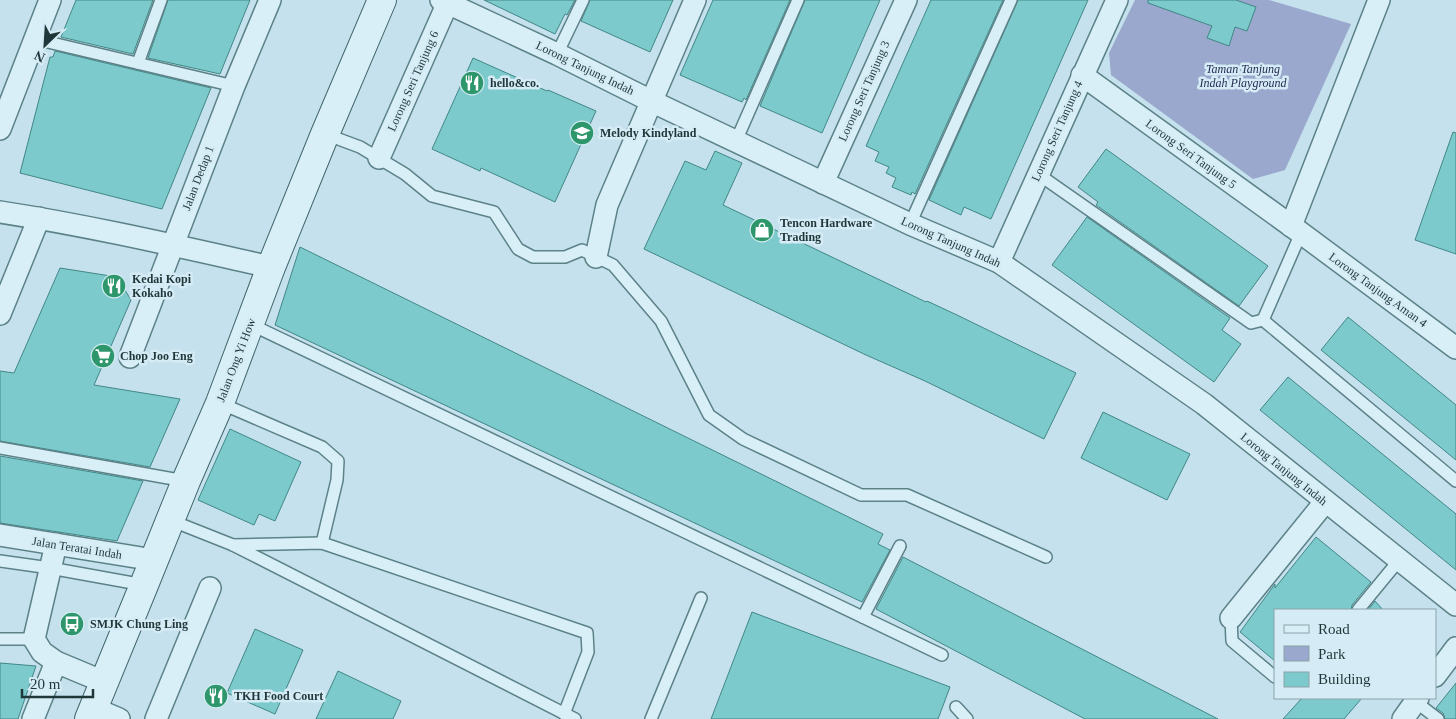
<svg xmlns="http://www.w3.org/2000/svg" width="1456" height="719" viewBox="0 0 1456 719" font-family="'Times New Roman',serif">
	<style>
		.green { fill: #99a8cc }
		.building { fill: #7ccacb; stroke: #428787 }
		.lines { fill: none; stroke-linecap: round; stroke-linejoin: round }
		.lane-casing { stroke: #5c8288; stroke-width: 14 }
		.street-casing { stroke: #5c8288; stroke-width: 24 }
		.secondary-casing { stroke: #3f666a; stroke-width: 30 }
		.lane { stroke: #d9eff8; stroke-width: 11 }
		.street { stroke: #d9eff8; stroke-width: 21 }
		.secondary { stroke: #d9eff8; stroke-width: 28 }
		.labels { text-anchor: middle; stroke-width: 5; stroke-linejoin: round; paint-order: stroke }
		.street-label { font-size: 12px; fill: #1f3739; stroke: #d5ebf5 }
		.park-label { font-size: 12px; font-style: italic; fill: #262d55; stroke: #d5ebf5 }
		.poi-label { font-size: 12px; font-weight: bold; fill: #1f3739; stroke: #d5ebf5; text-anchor: start }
	</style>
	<rect width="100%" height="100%" fill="#c5e1ed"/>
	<path class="green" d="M1135,0H1269L1351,24L1285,170L1253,179L1111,75L1109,53Z"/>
	<g class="building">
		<path d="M76,0H153L133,54L61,37Z"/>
		<path d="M168,0H250L220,74L148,58Z"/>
		<path d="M484,0H575L567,15L565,14L555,34Z"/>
		<path d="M590,0H673L650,52L581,21Z"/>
		<path d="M713,0H790L746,100L744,98L742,102L680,75Z"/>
		<path d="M805,0H880L822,133L760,106Z"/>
		<path d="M931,0H1003L915,194L912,192L911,195L892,187L896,178L886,173L889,167L875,161L879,152L866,146Z"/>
		<path d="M1018,0H1088L991,219L964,207L961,215L929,200Z"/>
		<path d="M1148,0H1236L1256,7L1247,31L1235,27L1229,46L1207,38L1212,26L1148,3Z"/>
		<path d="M55,51L211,88L162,209L20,173L50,57H53Z"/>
		<path d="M473,58L547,91L548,90L596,111L555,202L481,168L480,171L432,149Z"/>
		<path d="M1453,132L1456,133V254L1415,240Z"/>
		<path d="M1106,149L1268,266L1239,306L1096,205L1098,202L1078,187Z"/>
		<path d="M715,151L742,163L723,205L926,302L927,301L957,315L1076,373L1044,439L925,381L866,355L644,249L685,161L706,170Z"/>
		<path d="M1087,217L1230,318L1222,330L1241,344L1214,382L1052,265Z"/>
		<path d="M300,247L883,534L878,544L890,550L862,602L275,325Z"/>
		<path d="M60,268L117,277L131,300L94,385L180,399L150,467L0,441V371L14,373Z"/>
		<path d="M1348,317L1456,405V460L1321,350Z"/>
		<path d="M1288,377L1456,514V570L1260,410Z"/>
		<path d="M1103,412L1190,454L1167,500L1081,458Z"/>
		<path d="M230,429L301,462L275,521L259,514L254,525L198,500Z"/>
		<path d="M0,456L143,481L117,541L0,523Z"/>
		<path d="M1316,537L1371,582L1352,605L1351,610H1275V661L1240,632L1275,584V588Z"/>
		<path d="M903,557L1218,719H1085L876,609Z"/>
		<path d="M1375,601L1383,610H1368Z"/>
		<path d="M752,612L950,687L938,719H711Z"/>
		<path d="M255,629L303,650L275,714L227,693Z"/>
		<path d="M0,663L36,666L18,719H0Z"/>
		<path d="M338,671L401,701L393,719H316Z"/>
		<path d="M1456,683V719H1445L1443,713L1436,708Z"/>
		<path d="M1302,698H1362L1344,719H1283Z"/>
	</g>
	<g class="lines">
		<g class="lane-casing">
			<g id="lane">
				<path d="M35,39L234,86"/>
				<path d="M557,54L583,0"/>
				<path d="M138,63L161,0"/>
				<path d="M325,134L360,147L405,174L432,196L494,212L518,249L533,257H565L582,250L613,265L661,321L709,415L743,439L861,495H907L1046,557"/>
				<path d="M736,141L798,0"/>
				<path d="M1038,174L1251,323L1263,320"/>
				<path d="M910,224L1011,0"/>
				<path d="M1263,320L1456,481"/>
				<path d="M1263,320L1301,233"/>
				<path d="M250,324L942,655"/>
				<path d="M220,403L322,447L338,461L337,480L322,543"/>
				<path d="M0,448L185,481"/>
				<path d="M170,520L233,545L575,719"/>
				<path d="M233,545L322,543L587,633L588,652L564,714"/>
				<path d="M0,561L50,568L144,585"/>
				<path d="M1358,610L1400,559"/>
				<path d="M863,617L900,546"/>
				<path d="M1231,618L1232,641L1275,677"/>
				<path d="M0,639H34"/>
				<path d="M1416,702L1438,719"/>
				<path d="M956,707L967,719"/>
				<path d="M651,719L701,598"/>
			</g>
		</g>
		<g class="street-casing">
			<g id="street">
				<path d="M441,0L557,54L651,101L910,224L999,262L1204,404L1456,605"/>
				<path d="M1082,75L1301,233L1456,348"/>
				<path d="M0,129L50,0"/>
				<path d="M379,158L449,0"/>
				<path d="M823,183L906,0"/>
				<path d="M0,212C91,226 181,247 271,267"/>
				<path d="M1291,226L1379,0"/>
				<path d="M596,257L607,205L695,0"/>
				<path d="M999,262L1117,0"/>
				<path d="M0,314L39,218"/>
				<path d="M130,357L234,86L270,0"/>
				<path d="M0,535L154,560"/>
				<path d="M1231,618L1325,502"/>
				<path d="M56,662L104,682"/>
				<path d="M1435,676L1456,648"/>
				<path d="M93,708L119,719"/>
				<path d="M33,719L56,662L42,652L34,639L56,544"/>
				<path d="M156,719L210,588"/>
				<path d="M1403,719L1418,698"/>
			</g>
		</g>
		<g class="secondary-casing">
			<path id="secondary" d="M89,719L144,585L186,481L220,403L271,267L325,134L382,0"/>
		</g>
		<use href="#lane" class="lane"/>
		<use href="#street" class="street"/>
		<use href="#secondary" class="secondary"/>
	</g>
	<defs>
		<g id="restaurant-disc" transform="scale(1.25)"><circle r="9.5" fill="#2d966b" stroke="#d5ebf5"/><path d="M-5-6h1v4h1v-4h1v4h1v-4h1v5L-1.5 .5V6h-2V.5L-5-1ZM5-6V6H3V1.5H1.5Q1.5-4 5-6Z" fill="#fff"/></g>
		<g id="school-disc" transform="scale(1.25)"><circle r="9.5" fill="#2d966b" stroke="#d5ebf5"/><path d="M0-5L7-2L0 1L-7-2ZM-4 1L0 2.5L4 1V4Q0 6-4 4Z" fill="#fff"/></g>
		<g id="shop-disc" transform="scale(1.25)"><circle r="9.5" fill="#2d966b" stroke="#d5ebf5"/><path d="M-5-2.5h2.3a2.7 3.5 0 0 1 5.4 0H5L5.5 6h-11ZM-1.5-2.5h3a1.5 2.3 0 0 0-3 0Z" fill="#fff"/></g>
		<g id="supermarket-disc" transform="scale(1.25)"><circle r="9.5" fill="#2d966b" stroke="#d5ebf5"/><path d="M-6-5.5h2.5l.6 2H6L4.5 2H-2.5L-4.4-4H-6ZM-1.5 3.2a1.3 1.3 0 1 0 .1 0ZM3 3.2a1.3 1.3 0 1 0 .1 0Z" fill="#fff"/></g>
		<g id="bus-disc" transform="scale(1.25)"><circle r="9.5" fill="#2d966b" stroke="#d5ebf5"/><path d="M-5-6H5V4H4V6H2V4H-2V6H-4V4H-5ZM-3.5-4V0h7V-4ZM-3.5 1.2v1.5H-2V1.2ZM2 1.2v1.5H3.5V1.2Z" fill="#fff"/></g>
	</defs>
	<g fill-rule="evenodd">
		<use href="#restaurant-disc" x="472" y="83"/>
		<use href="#school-disc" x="582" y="133"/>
		<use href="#shop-disc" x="762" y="230"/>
		<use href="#restaurant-disc" x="114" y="286"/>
		<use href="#supermarket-disc" x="103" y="356"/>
		<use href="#bus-disc" x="72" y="624"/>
		<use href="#restaurant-disc" x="216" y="696"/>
	</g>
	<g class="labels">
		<g class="street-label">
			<text transform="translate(585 68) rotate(26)" y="4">Lorong Tanjung Indah</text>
			<text transform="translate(413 81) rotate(-66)" y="4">Lorong Seri Tanjung 6</text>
			<text transform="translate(864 91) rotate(-66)" y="4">Lorong Seri Tanjung 3</text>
			<text transform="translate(1057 131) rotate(-66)" y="4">Lorong Seri Tanjung 4</text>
			<text transform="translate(1191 154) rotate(36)" y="4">Lorong Seri Tanjung 5</text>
			<text transform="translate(198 178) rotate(-69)" y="4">Jalan Dedap 1</text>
			<text transform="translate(951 242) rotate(24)" y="4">Lorong Tanjung Indah</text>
			<text transform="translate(1378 290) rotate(36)" y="4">Lorong Tanjung Aman 4</text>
			<text transform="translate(236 360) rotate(-69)" y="4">Jalan Ong Yi How</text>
			<text transform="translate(1284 469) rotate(39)" y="4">Lorong Tanjung Indah</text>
			<text transform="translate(77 548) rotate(9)" y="4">Jalan Teratai Indah</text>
		</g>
		<g class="park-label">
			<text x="1243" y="73">Taman Tanjung<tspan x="1243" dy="14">Indah Playground</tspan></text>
		</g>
		<g class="poi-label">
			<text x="490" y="87">hello&amp;co.</text>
			<text x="600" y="137">Melody Kindyland</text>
			<text x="780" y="227">Tencon Hardware<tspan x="780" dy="14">Trading</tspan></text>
			<text x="132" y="283">Kedai Kopi<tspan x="132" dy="14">Kokaho</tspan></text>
			<text x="120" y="360">Chop Joo Eng</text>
			<text x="90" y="628">SMJK Chung Ling</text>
			<text x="234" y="700">TKH Food Court</text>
		</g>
	</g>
	<rect x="1274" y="609" width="162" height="90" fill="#d5ebf5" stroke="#8ca3aa"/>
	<rect x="1284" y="625" width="25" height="8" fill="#d9eff8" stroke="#8ca3aa"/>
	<text x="1318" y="634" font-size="15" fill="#1f3739">Road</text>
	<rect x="1284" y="646" width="25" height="15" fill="#99a8cc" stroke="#8ca3aa"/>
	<text x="1318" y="659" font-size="15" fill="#1f3739">Park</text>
	<rect x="1284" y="672" width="25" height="15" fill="#7ccacb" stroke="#8ca3aa"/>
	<text x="1318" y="684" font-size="15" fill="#1f3739">Building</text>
	<g transform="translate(45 45) rotate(205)" stroke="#d5ebf5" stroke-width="4" paint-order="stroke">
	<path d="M0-4L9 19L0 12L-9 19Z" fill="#1f3739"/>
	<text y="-8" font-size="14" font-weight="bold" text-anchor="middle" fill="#1f3739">N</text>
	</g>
	<path d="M22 689v8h71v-8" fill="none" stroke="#1f3739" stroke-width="2.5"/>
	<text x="30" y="689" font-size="15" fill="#1f3739" stroke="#d5ebf5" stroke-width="4" paint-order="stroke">20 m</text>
</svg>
